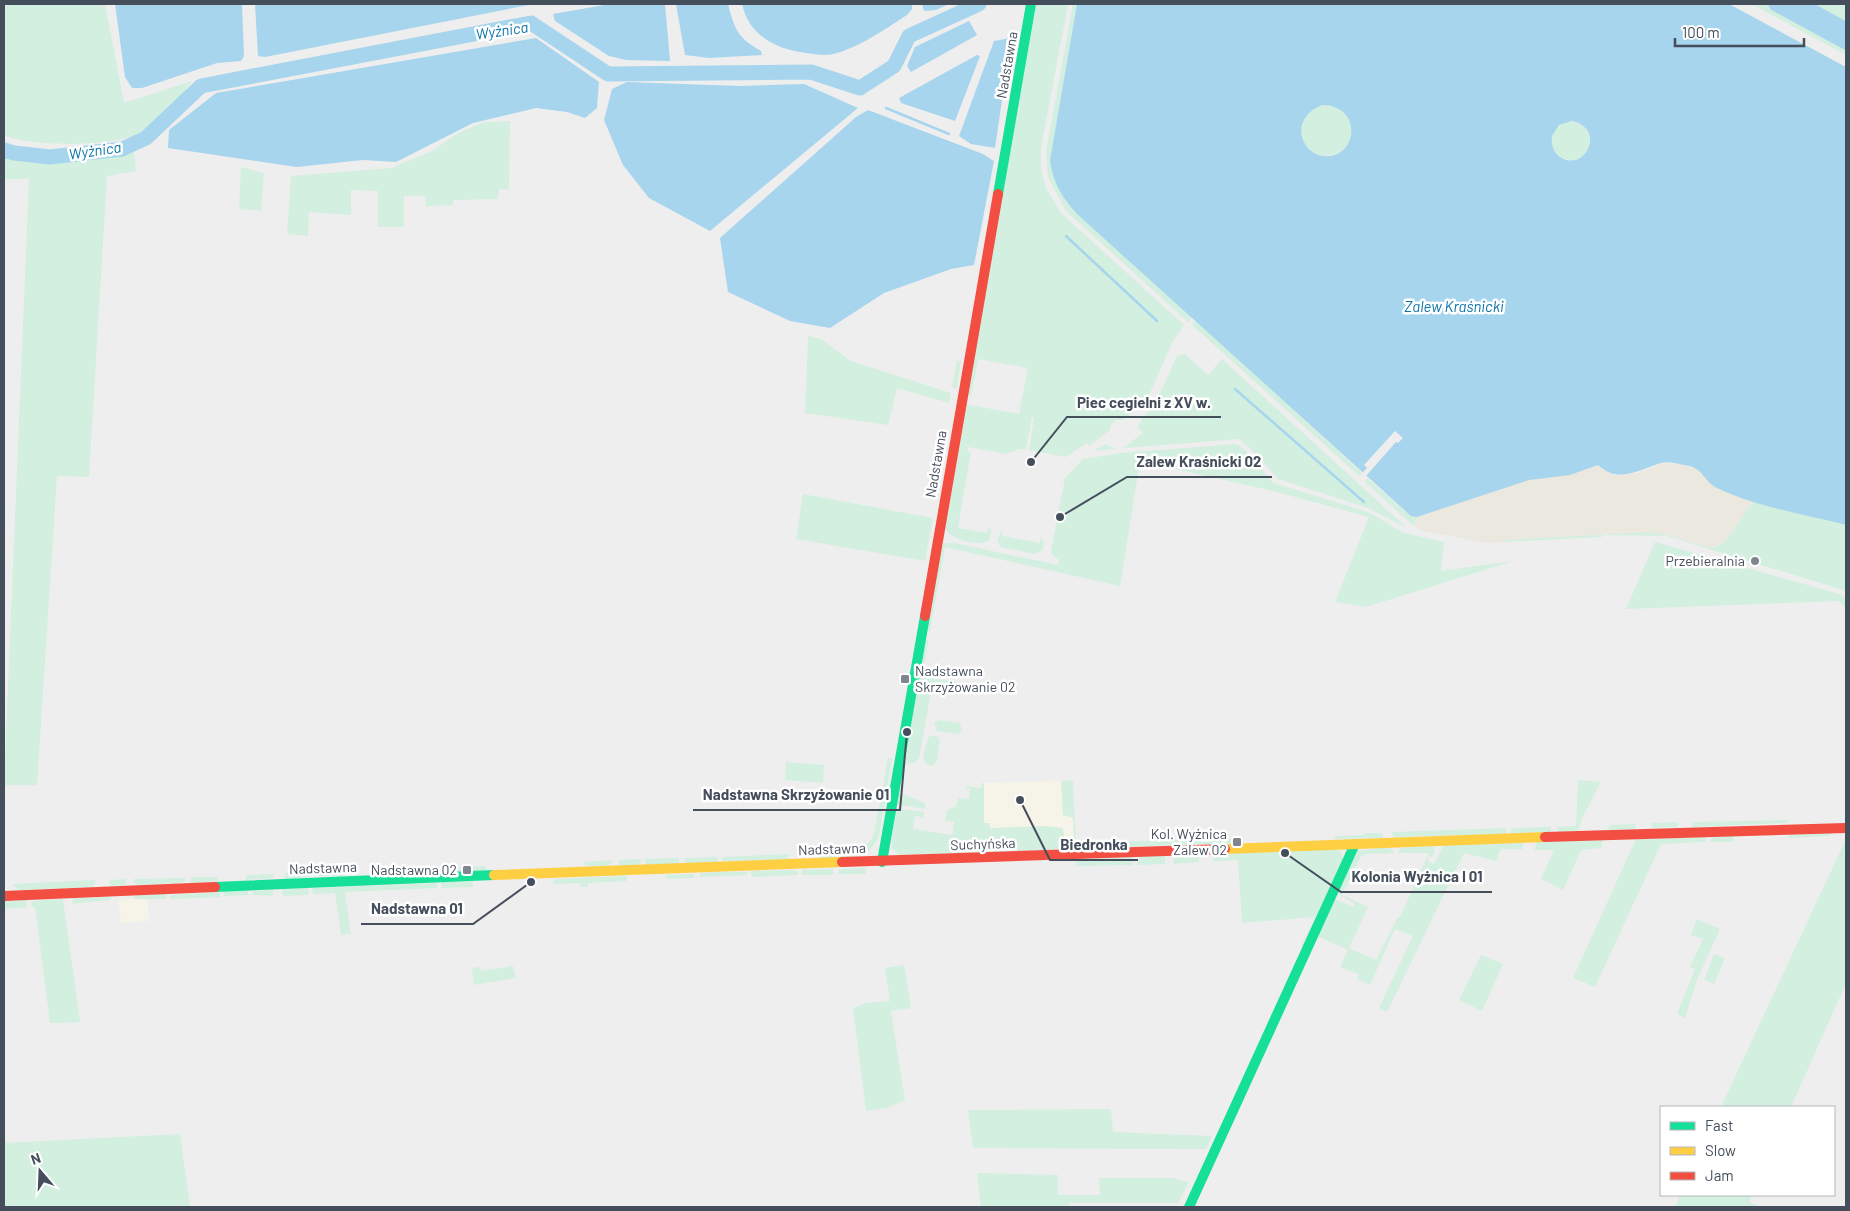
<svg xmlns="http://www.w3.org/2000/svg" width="1850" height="1211" viewBox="0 0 1850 1211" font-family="Barlow,sans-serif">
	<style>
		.commercial { fill: #f6f4e9 }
		.green { fill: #d2efe0 }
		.sand { fill: #eae8df }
		.water { fill: #a6d5ed; fill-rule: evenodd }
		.pier { fill: #efeeee }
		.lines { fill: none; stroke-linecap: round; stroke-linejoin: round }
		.stream { stroke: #a6d5ed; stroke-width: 2.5 }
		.river { stroke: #a6d5ed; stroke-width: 15 }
		.fast { stroke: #16e098; stroke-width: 10 }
		.slow { stroke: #ffcf43; stroke-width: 10 }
		.jam { stroke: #f24e42; stroke-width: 10 }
		.poi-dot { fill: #80868e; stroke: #fff; stroke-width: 2 }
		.labels { text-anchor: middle; stroke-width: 5; stroke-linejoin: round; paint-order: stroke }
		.street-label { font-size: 14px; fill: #454e5b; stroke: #fff }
		.poi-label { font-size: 14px; fill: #454e5b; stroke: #fff; text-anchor: end }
		.water-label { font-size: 15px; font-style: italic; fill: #0a73a9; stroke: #fff }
		.leader { fill: none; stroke: #454e5b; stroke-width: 2 }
		.callout-dot { fill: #454e5b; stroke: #fff; stroke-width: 2 }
		.callout-label { font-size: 15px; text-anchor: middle; font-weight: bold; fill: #454e5b; stroke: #fff; stroke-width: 5; stroke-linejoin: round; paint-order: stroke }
	</style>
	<rect width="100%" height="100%" fill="#efeeee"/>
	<g class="commercial">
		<path d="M1073,780L1076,843L971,847L982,783Z"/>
		<path d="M147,898L149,921L121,923L118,900Z"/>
	</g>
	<g class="green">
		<path d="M4,4H105L124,103L192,81C177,101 159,122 137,134C110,147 31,147 4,135Z"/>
		<path d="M1036,4H1068L1041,148V170L1046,188L1062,214L1184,325L1172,343L1146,402L1123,420H1116L1111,425L1110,430L1089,446L1087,443L1066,457L1029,450L1034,418L1032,417L1026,449H1019L1006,454L968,447L967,451L971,452L958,528L987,533L989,527L991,530L990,540C978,548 949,539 943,526L964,404L1019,414L1028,368L978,359L971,397L967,394Z"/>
		<path d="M1073,4H1077L1050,160L1065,201L1077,214L1193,317L1188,322L1066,211L1048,177L1046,152Z"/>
		<path d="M1751,4H1766L1846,47V55Z"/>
		<path d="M1803,4H1846V28Z"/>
		<circle cx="1327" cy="130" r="26"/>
		<path d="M510,121L509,189H499L498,199L453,200V205L426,206L425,196H404V227H378V191L351,190V215L309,212L308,236L287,234L291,176L391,168L432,151L458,133L484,122Z"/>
		<circle cx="1571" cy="141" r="19"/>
		<path d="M134,151L136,171L107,176L89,477L57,476L37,785H4L29,179H4V156C44,170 93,156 134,151Z"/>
		<path d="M241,167L264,173L261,211L239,209Z"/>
		<path d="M1196,320L1362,473L1359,476L1192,325Z"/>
		<path d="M808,336L821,339L851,361L951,393L949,403L897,388L888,425L805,413Z"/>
		<path d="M1185,354L1208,375L1222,359L1407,528L1368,508L1278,479L1250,448L1239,439L1123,448L1143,433L1138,427L1142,418L1155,404L1177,356Z"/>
		<path d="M957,361H961L957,389L952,387Z"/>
		<path d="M1106,444L1116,449L1093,451Z"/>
		<path d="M1236,444L1244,449L1274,483L1368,512L1404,533L1444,542L1441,571L1513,561L1366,607L1335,602L1369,517L1273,491L1140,461L1120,586L945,547L930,631H928L925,625L940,547L947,543H955L1058,565L1059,560L1052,555L1051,551L1065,478L1083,459L1122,453Z"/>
		<path d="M1367,478L1411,516L1417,517L1414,526L1365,482Z"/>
		<path d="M803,494L933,518L925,561L796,539Z"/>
		<path d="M1753,501L1846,525V591L1667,536L1603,535L1602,537L1502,542V540L1648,532L1667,535L1712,548L1725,542Z"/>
		<path d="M1003,529L1002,536L1040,543L1041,537L1044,543L1043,550L1035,554L1001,547L997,539Z"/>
		<path d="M1655,542L1836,593L1846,597V608L1838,601L1626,609Z"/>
		<path d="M929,639L922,677L983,686L980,690C965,690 941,677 931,692L919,758L914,763L905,764L924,641Z"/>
		<path d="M939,720L960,723L962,731L958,734L937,731L934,723Z"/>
		<path d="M932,735L938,737L940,741L937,761L932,766L926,764L923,758L928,738Z"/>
		<path d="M888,758L892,759L879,835C870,862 843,858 819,859L816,854C839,853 863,859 874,834Z"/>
		<path d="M786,762L824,765L823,783L785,780Z"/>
		<path d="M1073,780L1076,843L1234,838L1235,843L899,855L891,847L896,808L924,812V818L915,816L913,829L952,835L954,822L945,821L947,810L956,806L958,798L969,799L970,789L966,788V786L981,788L982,783H984V823H990V828L1045,826L1063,828L1065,844L1074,843L1073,818L1063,815L1061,781Z"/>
		<path d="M1578,780L1601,782L1582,818L1578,831L1558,832L1557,827L1576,826Z"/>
		<path d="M898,794H903L925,803V809L895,804Z"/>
		<path d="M1790,820L1787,823L1692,827L1693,822Z"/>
		<path d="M1677,822L1678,827L1652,828L1651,823Z"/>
		<path d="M1636,824L1635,829L1608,830L1609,825Z"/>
		<path d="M1551,827V832L1511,833V828Z"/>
		<path d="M1506,828L1507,834L1393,837L1392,832Z"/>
		<path d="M1828,831L1831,834L1830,836L1788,838L1792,833Z"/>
		<path d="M1365,833H1382L1383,838L1335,839V836L1364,835Z"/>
		<path d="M1713,835H1734L1733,842H1710Z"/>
		<path d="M1706,836L1705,842L1661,844L1595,987L1573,978L1636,839Z"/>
		<path d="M1846,839V983L1791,1107H1721Z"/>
		<path d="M1603,840L1601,848L1581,850L1563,890L1541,879L1554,850H1534L1537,842Z"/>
		<path d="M1523,843V849H1501L1496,861L1464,853L1387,1012L1379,1008L1413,936L1395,929L1370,985L1357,979L1359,974L1340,967L1348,950L1317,936L1335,899L1354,907L1355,904L1337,893L1358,851L1388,847L1394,851V853L1366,854L1361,856L1342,895L1368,907L1349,948L1376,960L1398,917H1400L1429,853H1398L1401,848L1433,846L1435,850L1432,857L1428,856V861L1434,864L1444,845Z"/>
		<path d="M1334,849L1341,852L1343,860L1305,946L1302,945L1315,917L1242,923L1238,860L1213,861V855L1215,854L1283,851V856H1287V851Z"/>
		<path d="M789,854L788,860L722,861V857Z"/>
		<path d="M1198,854L1199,862L1174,864L1173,859L1175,855Z"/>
		<path d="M1165,855V864L1137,865L1140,856Z"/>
		<path d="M718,857V862L688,864L683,858Z"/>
		<path d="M1131,857L1133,865L1075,866L1077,859Z"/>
		<path d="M679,858V864L646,865L645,859Z"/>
		<path d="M641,859L639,865L620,866L618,860Z"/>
		<path d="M613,860L609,866H587L582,862Z"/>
		<path d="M486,866V871H431V868Z"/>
		<path d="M866,868V874H838L839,869Z"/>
		<path d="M402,869L401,874L379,873V870Z"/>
		<path d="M833,869V875H802V870Z"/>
		<path d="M796,870L798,875L752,877L751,871Z"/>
		<path d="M347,871L344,876H317L316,872Z"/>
		<path d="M310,872V877L285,879V873Z"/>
		<path d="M717,872H747L748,875L700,877V873Z"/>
		<path d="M274,874L273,878L246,880V875Z"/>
		<path d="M694,874V878L666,879V875Z"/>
		<path d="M627,876V881L588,883V887H581L579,883L553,884L554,879Z"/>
		<path d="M191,877H218V881L190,883Z"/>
		<path d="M185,878L184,882L180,883L138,885L133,882L134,879Z"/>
		<path d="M126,879V885L110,886L109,880Z"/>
		<path d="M96,880L93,887L18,890L13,884Z"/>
		<path d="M442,882H473V887L441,888Z"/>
		<path d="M437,883V888L345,892L351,934L341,935L335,893L313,894L312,888Z"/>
		<path d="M308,888L309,895L284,896L282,893V889Z"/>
		<path d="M248,890V895L224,896L223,891Z"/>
		<path d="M273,890V896L253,895V891Z"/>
		<path d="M219,892L221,897L171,899L170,895Z"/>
		<path d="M166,893L167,899H134L136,895Z"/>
		<path d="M111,897L110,900L72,904L73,898Z"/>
		<path d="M63,899L80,1022L50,1023L35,907H32L31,901Z"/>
		<path d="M27,900V907L4,909V901Z"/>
		<path d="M1697,919L1720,929L1697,980L1685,1018L1677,1014L1695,969L1690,967L1703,939L1691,935Z"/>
		<path d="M1714,954L1725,958L1714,984L1704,980Z"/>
		<path d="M1481,955L1503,964L1482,1011L1459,1000Z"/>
		<path d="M904,965L911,1008L891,1011L905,1100L887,1108L866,1111L853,1008L866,1003L890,1001L885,968Z"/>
		<path d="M513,966L516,978L474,985L472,968L480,967L481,971Z"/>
		<path d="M1111,1109L1113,1132L1212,1136L1206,1149L973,1148L968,1110Z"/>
		<path d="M180,1134L190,1207H4V1143Z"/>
		<path d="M977,1173L1058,1175V1195H1100L1099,1178H1172L1189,1182L1178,1203H1069V1207H981Z"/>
		<path d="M1680,1195H1752L1749,1202L1761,1207H1675Z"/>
	</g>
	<path class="sand" d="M1663,463L1689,465L1701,470L1715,487L1753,501L1725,542L1712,548L1668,535L1648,532L1502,540V542L1487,543L1420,530L1415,526L1417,517L1529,480L1575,473L1598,465C1617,484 1641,472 1663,463Z"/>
	<g class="water">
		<path d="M115,4H242L244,56L241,61L217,63L142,88H132L125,77Z"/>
		<path d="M255,4H534L265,57L258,56Z"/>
		<path d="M610,4H665L670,61L626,60L609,56L555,21L553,14Z"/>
		<path d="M676,4H728C735,30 737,37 761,51L762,55L709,58L685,55Z"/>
		<path d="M742,4H912V9L907,15C885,29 859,48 833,54C824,56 815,54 806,53C776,49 749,36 742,4Z"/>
		<path d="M922,4H949L936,10L924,11Z"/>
		<path d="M1077,4H1729L1846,67V525C1804,514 1757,507 1717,488C1703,481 1704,467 1684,465C1677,464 1668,461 1661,463C1638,470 1619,484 1598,465L1570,475L1529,480L1417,517L1411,516L1077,214C1062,198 1053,183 1050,160ZM1322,105C1364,105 1358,160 1323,156C1316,155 1309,151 1305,144C1295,127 1306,111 1322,105ZM1572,121C1607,129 1585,173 1560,157C1553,152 1551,144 1552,136L1559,125Z"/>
		<path d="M969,21L977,35L911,72L907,66L915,47Z"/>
		<path d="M536,38L599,82L597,108L585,118L567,112L536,108L473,123L396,162L363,160L297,167L168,148L169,130L216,93Z"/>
		<path d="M1011,38L995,148L971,144L959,136L994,41Z"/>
		<path d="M977,55L980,56L955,121L901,103L899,98Z"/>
		<path d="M627,82L740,86L804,84L858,108L710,231L649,198L623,165L604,120L612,89Z"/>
		<path d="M868,110L983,154L994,161L974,265L951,269L884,293L830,328L790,321L728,292L720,238L856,117Z"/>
	</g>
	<path class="pier" d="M1395,431L1403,438L1398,443L1396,442L1366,476L1365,480L1360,475L1367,468L1364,465Z"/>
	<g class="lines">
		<g class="stream">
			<path d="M886,108L949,134"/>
			<path d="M1066,236L1157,321"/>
			<path d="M1235,389L1364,502"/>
		</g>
		<g class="river">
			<path d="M1776,4L1846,42"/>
			<path d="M1799,4L1841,27"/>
			<path d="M4,150L14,153L50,157L122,149L146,138L201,86L531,23L608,74L811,72L860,88L894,66L909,36L979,4"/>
		</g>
		<g class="fast">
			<path d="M998,194L1031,4"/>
			<path d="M882,862L925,616"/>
			<path d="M215,887L494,875"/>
			<path d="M1189,1207L1355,844"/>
		</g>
		<g class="slow">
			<path d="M1225,849L1545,837"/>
			<path d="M494,875L842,862"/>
		</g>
		<g class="jam">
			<path d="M925,616L998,194"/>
			<path d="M1545,837L1846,828"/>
			<path d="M842,862L1225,849"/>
			<path d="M4,896L215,887"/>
		</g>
	</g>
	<g class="poi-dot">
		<circle cx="1755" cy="561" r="5"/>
		<rect x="900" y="674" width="10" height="10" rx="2.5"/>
		<rect x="1232" y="837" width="10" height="10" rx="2.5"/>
		<rect x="462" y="865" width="10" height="10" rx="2.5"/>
	</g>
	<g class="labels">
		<g class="street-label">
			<text transform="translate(1007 65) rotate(-80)" y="5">Nadstawna</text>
			<text transform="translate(936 464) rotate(-80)" y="5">Nadstawna</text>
			<text transform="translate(983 844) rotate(-2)" y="5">Suchyńska</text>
			<text transform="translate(832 849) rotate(-2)" y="5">Nadstawna</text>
			<text transform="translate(323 868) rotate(-2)" y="5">Nadstawna</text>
		</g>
		<g class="poi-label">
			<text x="1745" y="566">Przebieralnia</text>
			<text x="915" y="676" text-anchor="start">Nadstawna<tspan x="915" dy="16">Skrzyżowanie 02</tspan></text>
			<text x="1227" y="839">Kol. Wyżnica<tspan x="1227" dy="16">Zalew 02</tspan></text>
			<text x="457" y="875">Nadstawna 02</text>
		</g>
		<g class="water-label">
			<text transform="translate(502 31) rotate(-8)" y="5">Wyżnica</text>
			<text transform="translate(95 151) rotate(-8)" y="5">Wyżnica</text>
			<text x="1454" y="312">Zalew Kraśnicki</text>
		</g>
	</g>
	<path class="leader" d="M1031 462L1067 417H1221M1060 517L1127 477H1272M907 732L900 810H693M1020 800L1050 860H1138M1285 853L1341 892H1492M531 882L473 924H361"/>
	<g class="callout-dot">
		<circle cx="1031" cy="462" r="5"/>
		<circle cx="1060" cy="517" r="5"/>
		<circle cx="907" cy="732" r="5"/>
		<circle cx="1020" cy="800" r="5"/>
		<circle cx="1285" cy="853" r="5"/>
		<circle cx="531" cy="882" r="5"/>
	</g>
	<g class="callout-label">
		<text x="1144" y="408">Piec cegielni z XV w.</text>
		<text x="1199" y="467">Zalew Kraśnicki 02</text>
		<text x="796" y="800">Nadstawna Skrzyżowanie 01</text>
		<text x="1094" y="850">Biedronka</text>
		<text x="1417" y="882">Kolonia Wyżnica I 01</text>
		<text x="417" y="914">Nadstawna 01</text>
	</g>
	<rect width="1850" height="1211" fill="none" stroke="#454e5b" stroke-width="10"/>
	<rect x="1660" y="1106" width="175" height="90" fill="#ffffff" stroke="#b5b8bd"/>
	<rect x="1670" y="1122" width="25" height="8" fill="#16e098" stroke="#b5b8bd"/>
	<text x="1705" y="1131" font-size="15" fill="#454e5b">Fast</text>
	<rect x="1670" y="1147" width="25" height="8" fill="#ffcf43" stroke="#b5b8bd"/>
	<text x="1705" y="1156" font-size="15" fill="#454e5b">Slow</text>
	<rect x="1670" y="1172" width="25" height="8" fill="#f24e42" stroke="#b5b8bd"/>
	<text x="1705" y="1181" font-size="15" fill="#454e5b">Jam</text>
	<g transform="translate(40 1171) rotate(341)" stroke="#ffffff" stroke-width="4" paint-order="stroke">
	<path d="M0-4L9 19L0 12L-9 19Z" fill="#454e5b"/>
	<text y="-8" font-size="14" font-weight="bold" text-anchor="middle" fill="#454e5b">N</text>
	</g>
	<path d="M1675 38v8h129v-8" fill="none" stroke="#454e5b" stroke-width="2.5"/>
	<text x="1682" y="38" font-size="15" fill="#454e5b" stroke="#ffffff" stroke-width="4" paint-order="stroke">100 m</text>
</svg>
